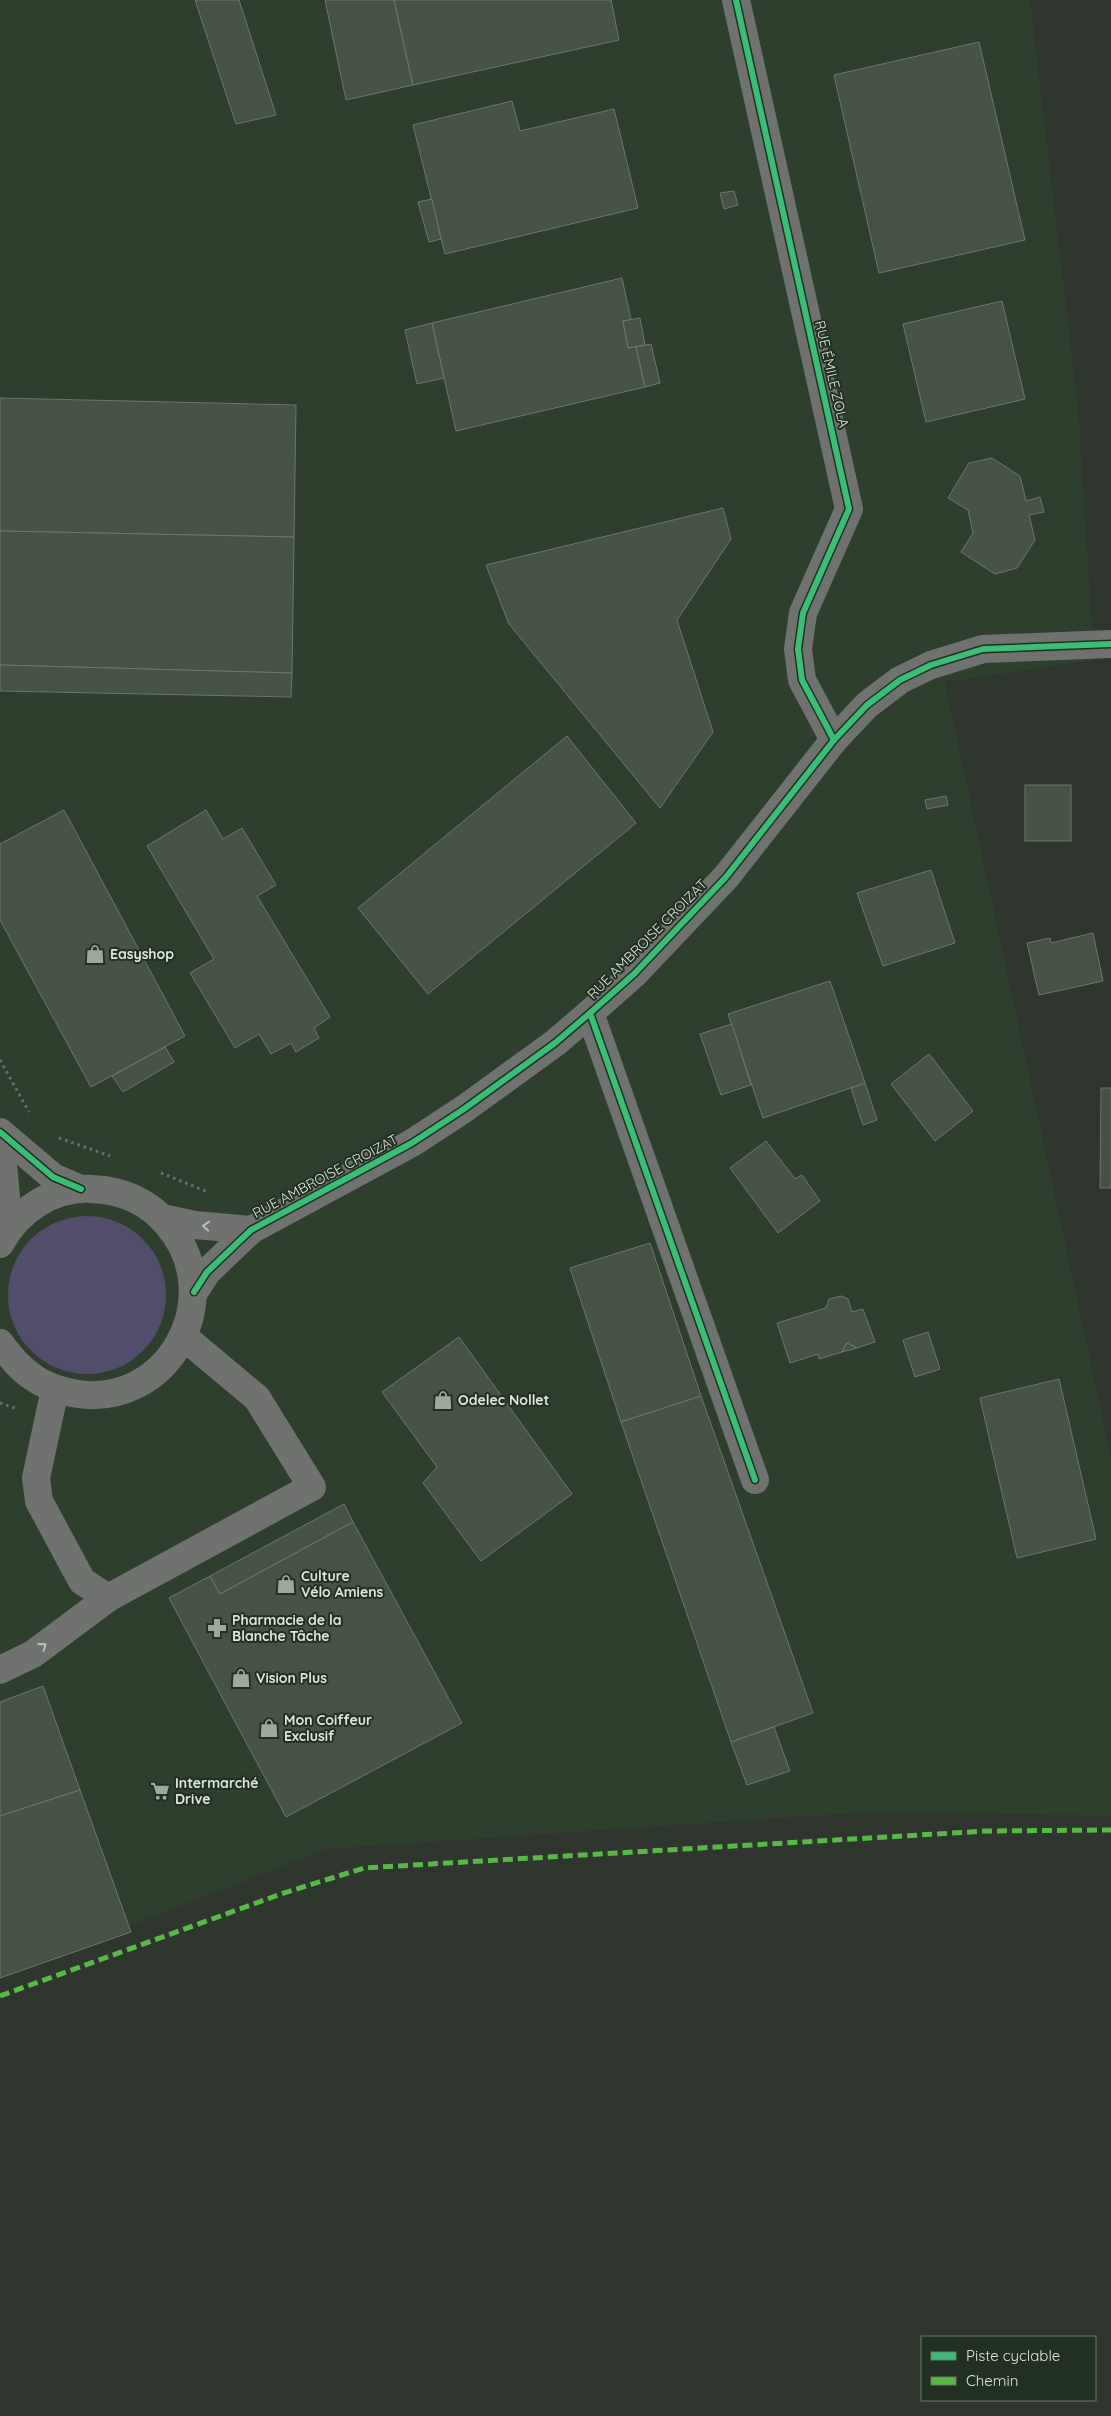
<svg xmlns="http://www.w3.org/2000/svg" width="1111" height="2416" viewBox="0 0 1111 2416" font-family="Quicksand,sans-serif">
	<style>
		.built { fill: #2e402d }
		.grass { fill: #524d6c }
		.building { fill: #455244; stroke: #6e756e }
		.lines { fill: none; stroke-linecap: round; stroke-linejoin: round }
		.path { stroke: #6c706c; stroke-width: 3; stroke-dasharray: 2.5 4; stroke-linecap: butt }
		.minor { stroke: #6f726f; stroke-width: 28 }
		.quiet { stroke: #58b947; stroke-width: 5; stroke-dasharray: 10 5; stroke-linecap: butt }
		.cycleway-casing { stroke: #213020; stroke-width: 9 }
		.cycleway { stroke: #3abd76; stroke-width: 6 }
		.oneway { stroke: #bbc3bb }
		.labels { text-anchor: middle; stroke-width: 4; stroke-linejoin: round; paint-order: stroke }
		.street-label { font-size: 14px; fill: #dce6dc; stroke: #213020 }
		.poi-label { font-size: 14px; font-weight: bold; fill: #dce6dc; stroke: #213020; text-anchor: start }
	</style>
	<rect width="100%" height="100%" fill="#2e362e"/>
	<path class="built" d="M0,0H1030L1078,407L1094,660L945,682L1111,1457V1816L882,1811L327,1849L0,1976Z"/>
	<circle class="grass" cx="87" cy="1295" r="79"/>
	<g class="building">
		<path d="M195,0H239L276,115L236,124Z"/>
		<path d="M325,0H394L413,85L346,100Z"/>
		<path d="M394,0H611L619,40L413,85Z"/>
		<path d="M979,42L1025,240L879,273L834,75Z"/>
		<path d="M512,101L520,131L614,109L638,208L445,254L413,125Z"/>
		<path d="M734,191L738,205L724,209L720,193Z"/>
		<path d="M432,199L441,239L429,242L418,202Z"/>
		<path d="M622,278L631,320L623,321L628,348L636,347L645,387L456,431L432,323Z"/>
		<path d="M1002,301L1025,399L926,422L903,324Z"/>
		<path d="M640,318L645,345L628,348L623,321Z"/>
		<path d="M432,323L444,378L417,384L405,330Z"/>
		<path d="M651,344L660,383L645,387L636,347Z"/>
		<path d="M0,398L296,405L294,537L0,531Z"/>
		<path d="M992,458L1020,476L1026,501L1040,497L1044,512L1029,515L1035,540L1017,568L995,574L961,552L973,533L968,510L948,498L969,463Z"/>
		<path d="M723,508L731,539L677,620L713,732L660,808L509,624L486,565Z"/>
		<path d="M0,531L294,537L292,673L0,665Z"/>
		<path d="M0,665L292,673L291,697L0,691Z"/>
		<path d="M567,736L636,823L428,994L358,908Z"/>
		<rect x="1025" y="785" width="46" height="56"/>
		<path d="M946,796L948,805L927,809L925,800Z"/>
		<path d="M64,810L185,1036L91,1087L0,920V844Z"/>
		<path d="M206,810L223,839L242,828L276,885L257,896L330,1017L314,1028L319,1038L296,1052L291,1043L271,1054L259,1034L235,1048L190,973L214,959L147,846Z"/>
		<path d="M931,870L955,943L883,966L857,893Z"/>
		<path d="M1093,933L1103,981L1039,995L1027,943L1050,938L1051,943Z"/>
		<path d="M830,981L865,1083L763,1118L728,1014Z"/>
		<path d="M732,1024L751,1085L721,1095L700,1034Z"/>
		<path d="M165,1047L174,1062L123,1092L112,1076Z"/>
		<path d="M929,1054L973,1111L935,1141L891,1084Z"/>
		<path d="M865,1083L877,1120L863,1125L851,1088Z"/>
		<path d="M1101,1088H1111V1188H1100Z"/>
		<path d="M766,1141L795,1179L802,1175L820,1201L778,1233L730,1168Z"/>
		<path d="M650,1243L701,1396L621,1422L570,1268Z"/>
		<path d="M841,1296L848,1299L852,1312L863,1309L875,1342L857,1348L847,1343L842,1352L819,1359L818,1354L790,1363L777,1323L826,1308L829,1299Z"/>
		<path d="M928,1332L940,1369L915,1377L903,1340Z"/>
		<path d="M459,1337L572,1494L481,1561L423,1483L437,1467L382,1392Z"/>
		<path d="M847,1343L857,1348L842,1352Z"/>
		<path d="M1059,1379L1096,1539L1017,1558L980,1398Z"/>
		<path d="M701,1396L813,1713L731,1742L621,1422Z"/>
		<path d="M344,1504L353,1522L220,1594L210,1576Z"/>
		<path d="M353,1522L462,1723L286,1817L169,1598L210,1576L220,1594Z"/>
		<path d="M43,1686L80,1790L0,1816V1702Z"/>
		<path d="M774,1727L790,1771L747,1785L731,1742Z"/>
		<path d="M80,1790L131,1932L0,1978V1816Z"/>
	</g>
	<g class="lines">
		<g class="path">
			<path d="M0,1060L29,1112"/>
			<path d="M59,1138L110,1156"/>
			<path d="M161,1173L208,1192"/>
			<path d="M0,1403L18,1409"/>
		</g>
		<g class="minor">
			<path d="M736,0L849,509L803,613L798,649L802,680L834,740"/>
			<path d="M590,1013L755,1480"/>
			<path d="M0,1132L53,1177L81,1189"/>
			<path d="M0,1133L9,1228"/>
			<path d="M162,1218L195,1225L251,1230"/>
			<path d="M0,1244C18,1210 53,1187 92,1189C122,1190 149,1202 168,1225C230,1298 167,1412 72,1393C59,1390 45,1386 34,1378C19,1368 10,1356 0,1343"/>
			<path d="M194,1292L207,1272L251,1230L412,1143L464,1109L555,1043L590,1013L634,974L726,877L834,740L867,705L900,680L931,665L983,649L1111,644"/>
			<path d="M55,1389L36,1478L39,1501L82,1581L108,1598"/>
			<path d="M0,1670L33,1654L108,1598L312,1487L257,1398L184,1337"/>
		</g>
		<path class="quiet" d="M0,1996L281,1894L364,1868L987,1831L1111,1830"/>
		<g class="cycleway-casing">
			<g id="cycleway">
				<path d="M736,0L849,509L803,613L798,649L802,680L834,740"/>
				<path d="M590,1013L755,1480"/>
				<path d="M0,1132L53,1177L81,1189"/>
				<path d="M194,1292L207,1272L251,1230L412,1143L464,1109L555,1043L590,1013L634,974L726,877L834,740L867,705L900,680L931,665L983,649L1111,644"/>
			</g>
		</g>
		<use href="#cycleway" class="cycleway"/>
	</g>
	<defs><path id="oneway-chevron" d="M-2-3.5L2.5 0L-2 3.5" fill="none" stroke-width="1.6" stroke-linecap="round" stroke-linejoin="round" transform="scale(1.25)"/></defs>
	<g class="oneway">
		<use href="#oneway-chevron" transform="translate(206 1226) rotate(-175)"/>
		<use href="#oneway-chevron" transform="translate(43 1646) rotate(-36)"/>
	</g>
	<defs>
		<g id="shop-bare" transform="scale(1.5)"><path d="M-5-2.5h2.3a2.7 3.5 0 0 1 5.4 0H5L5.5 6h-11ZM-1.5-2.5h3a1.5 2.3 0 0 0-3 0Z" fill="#9fa89f" stroke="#213020" stroke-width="2.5" paint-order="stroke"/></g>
		<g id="pharmacy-bare" transform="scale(1.5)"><path d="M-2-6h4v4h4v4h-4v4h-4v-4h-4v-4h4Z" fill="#9fa89f" stroke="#213020" stroke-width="2.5" paint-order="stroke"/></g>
		<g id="supermarket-bare" transform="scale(1.5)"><path d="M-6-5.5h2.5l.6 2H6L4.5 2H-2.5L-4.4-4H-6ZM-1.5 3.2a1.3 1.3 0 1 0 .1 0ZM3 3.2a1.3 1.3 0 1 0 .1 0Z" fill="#9fa89f" stroke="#213020" stroke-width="2.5" paint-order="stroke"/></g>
	</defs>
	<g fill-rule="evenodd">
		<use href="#shop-bare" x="95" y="954"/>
		<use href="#shop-bare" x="443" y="1400"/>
		<use href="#shop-bare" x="286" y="1584"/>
		<use href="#pharmacy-bare" x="217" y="1628"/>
		<use href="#shop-bare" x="241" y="1678"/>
		<use href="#shop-bare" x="269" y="1728"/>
		<use href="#supermarket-bare" x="160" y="1791"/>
	</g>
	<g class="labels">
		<g class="street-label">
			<text transform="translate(832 374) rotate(77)" y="5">RUE ÉMILE ZOLA</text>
			<text transform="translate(647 939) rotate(-45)" y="5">RUE AMBROISE CROIZAT</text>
			<text transform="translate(325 1176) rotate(-28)" y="5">RUE AMBROISE CROIZAT</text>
		</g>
		<g class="poi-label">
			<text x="110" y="959">Easyshop</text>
			<text x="458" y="1405">Odelec Nollet</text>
			<text x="301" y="1581">Culture<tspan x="301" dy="16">Vélo Amiens</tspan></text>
			<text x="232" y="1625">Pharmacie de la<tspan x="232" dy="16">Blanche Tâche</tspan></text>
			<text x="256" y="1683">Vision Plus</text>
			<text x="284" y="1725">Mon Coiffeur<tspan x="284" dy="16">Exclusif</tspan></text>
			<text x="175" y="1788">Intermarché<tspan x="175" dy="16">Drive</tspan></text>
		</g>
	</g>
	<rect x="921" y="2336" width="175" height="65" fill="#213020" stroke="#6c796b"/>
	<rect x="931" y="2352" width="25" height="8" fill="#3abd76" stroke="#6c796b"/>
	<text x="966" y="2361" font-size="15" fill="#dce6dc">Piste cyclable</text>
	<rect x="931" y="2377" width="25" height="8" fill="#58b947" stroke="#6c796b"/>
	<text x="966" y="2386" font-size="15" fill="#dce6dc">Chemin</text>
</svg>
